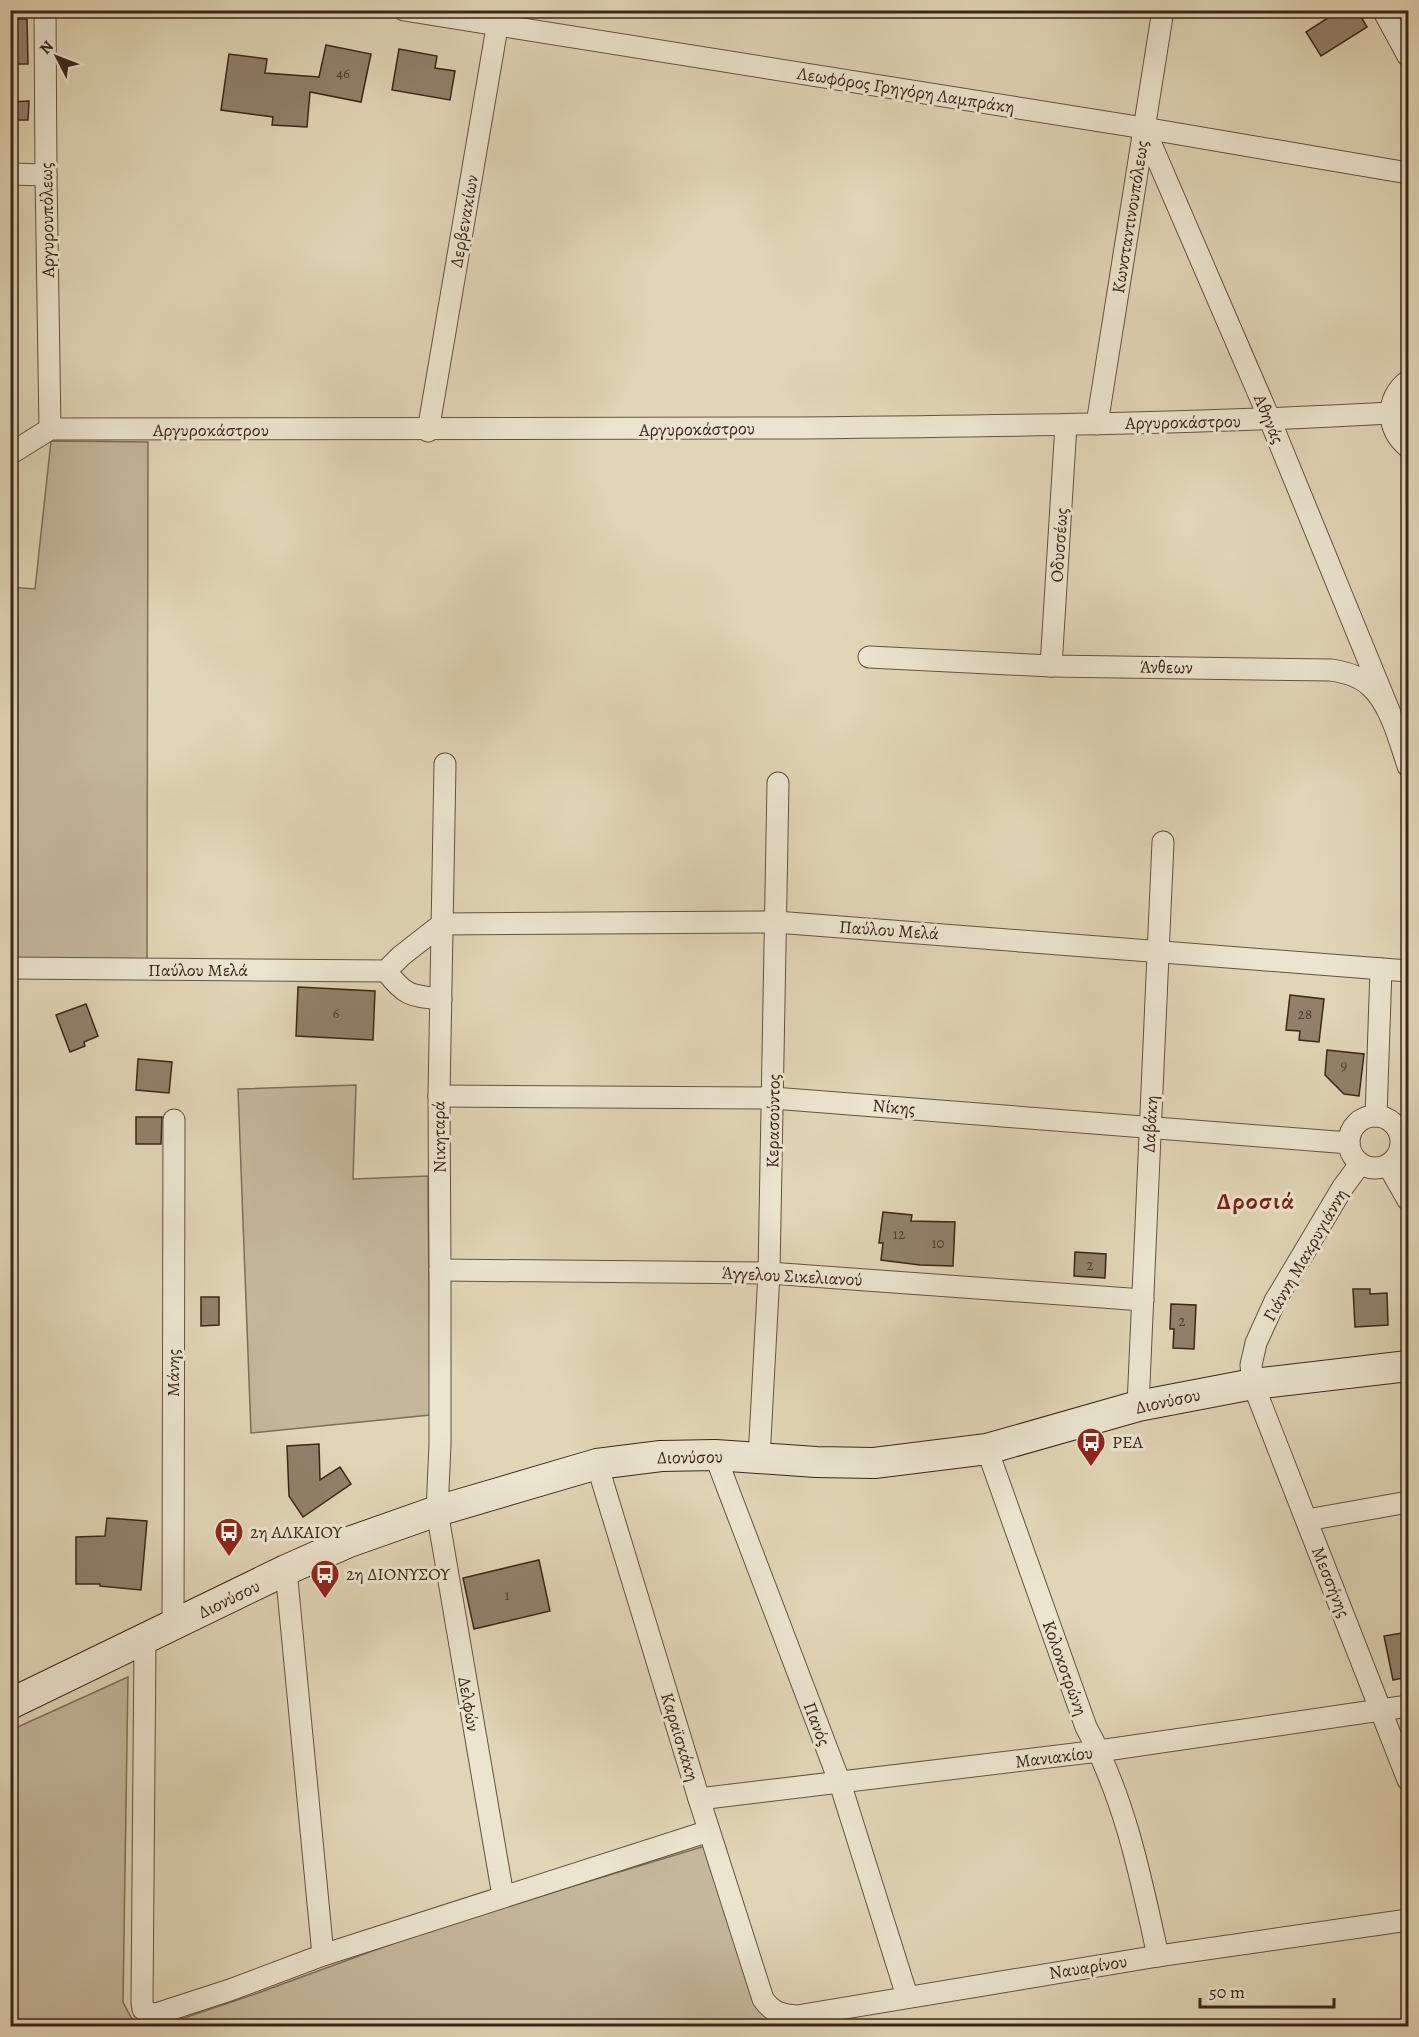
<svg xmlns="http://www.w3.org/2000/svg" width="1419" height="2037" viewBox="0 0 1419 2037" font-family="Alegreya,serif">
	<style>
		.green { fill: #c4b79b; stroke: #806e5a; stroke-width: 1.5 }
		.building { fill: #91816b; stroke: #3b261a; stroke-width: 1.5 }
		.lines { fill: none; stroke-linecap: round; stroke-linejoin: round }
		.minor-casing { stroke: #645241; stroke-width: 23 }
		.secondary-casing { stroke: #3b261a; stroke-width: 32 }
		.minor { stroke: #ebe4cf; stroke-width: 21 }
		.secondary { stroke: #ebe4cf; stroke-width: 30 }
		.labels { text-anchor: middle; stroke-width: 6; stroke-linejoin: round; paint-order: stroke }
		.number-label { font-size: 15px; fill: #503d2e }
		.street-label { font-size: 18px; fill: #3b261a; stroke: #ebe4cf }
		.poi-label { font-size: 18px; fill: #3b261a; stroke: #ebe4cf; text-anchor: start }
		.district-label { font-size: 24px; font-weight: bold; letter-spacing: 1.5px; fill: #7a1f14; stroke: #ebe4cf }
	</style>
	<rect width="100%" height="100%" fill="#e0d5b5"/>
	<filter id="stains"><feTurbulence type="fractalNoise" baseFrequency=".00333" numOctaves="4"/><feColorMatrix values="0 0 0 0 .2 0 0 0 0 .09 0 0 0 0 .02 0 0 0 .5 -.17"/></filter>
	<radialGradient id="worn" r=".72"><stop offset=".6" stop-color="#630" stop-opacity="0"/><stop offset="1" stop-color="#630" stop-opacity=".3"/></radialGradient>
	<g class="green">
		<path d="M51,441L148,442L147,959H11L10,587L35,589Z"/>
		<path d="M356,1085L353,1179L428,1176L430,1415L251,1433L238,1089Z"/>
		<path d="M128,1677L123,2002L134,2023L146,2026H11V1730Z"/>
		<path d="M705,1846L766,2015L780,2026H160L258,1993L435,1928Z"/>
	</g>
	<g class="building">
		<path d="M1340,10H1357L1367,27L1321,56L1306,32Z"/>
		<path d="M10,19H27L28,64H10Z"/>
		<path d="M326,45L371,54L361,102L310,92L307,127L272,125L273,117L221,110L229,54L267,59L265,73L319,77Z"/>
		<path d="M399,49L437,56L435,68L455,71L450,100L392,90Z"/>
		<path d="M29,101L28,120H10V102Z"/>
		<path d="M298,987L375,991L373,1040L296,1036Z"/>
		<path d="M1290,995L1324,999L1319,1042L1299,1040L1300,1031L1286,1030Z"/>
		<path d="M86,1004L98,1036L84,1042L85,1046L70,1052L56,1015Z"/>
		<path d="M1327,1050L1364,1054L1359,1096L1344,1094L1325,1075Z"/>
		<path d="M138,1059L172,1062L169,1093L136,1090Z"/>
		<path d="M136,1117H162L161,1144H136Z"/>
		<path d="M883,1212L912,1215L911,1221L955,1222L953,1266L920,1265L881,1260L883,1243H879Z"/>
		<path d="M1075,1252L1106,1254L1105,1278L1074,1276Z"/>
		<path d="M1353,1289H1370V1294L1387,1293L1388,1325L1355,1327Z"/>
		<path d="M201,1297H219V1325L201,1326Z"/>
		<path d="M1171,1304L1196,1305L1194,1349L1173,1348L1174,1329H1170Z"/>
		<path d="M319,1444L320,1480L340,1467L351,1484L303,1517L289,1496L287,1446Z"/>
		<path d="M107,1518L147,1521L141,1590L100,1586V1584H76V1537L105,1536Z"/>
		<path d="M539,1560L550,1611L474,1629L463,1578Z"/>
		<path d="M1408,1632V1677L1393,1680L1384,1636Z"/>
	</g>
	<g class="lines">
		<g class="minor-casing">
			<g id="minor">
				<path d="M45,10L46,175L50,429"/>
				<path d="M404,10L1144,128L1408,173"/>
				<path d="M1383,10L1408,56"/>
				<path d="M1144,128L1270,420L1390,713"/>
				<path d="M10,174L46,175"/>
				<path d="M1408,381C1385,398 1386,429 1408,447"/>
				<path d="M1097,424L1163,10"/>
				<path d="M428,431L500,10"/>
				<path d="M10,454L50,429C300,431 549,430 798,428C996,426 1193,424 1391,413"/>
				<path d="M869,657L1051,666L1331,670C1344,672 1361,677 1370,686C1390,703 1400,742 1408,766"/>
				<path d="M1051,666L1066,425"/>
				<path d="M445,764L439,1096L440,1270V1445L437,1511L503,1896"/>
				<path d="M10,968L386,971L401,956L442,924L776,922L1408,971"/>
				<path d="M386,971C405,996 411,996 441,999"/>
				<path d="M439,1096L773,1098L1349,1143"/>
				<circle cx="1375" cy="1142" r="26"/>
				<path d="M1376,1116L1381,969"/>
				<path d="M1360,1164L1343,1187L1275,1301L1256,1343L1251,1365L1253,1384L1408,1780"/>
				<path d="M1388,1165L1408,1200"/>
				<path d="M440,1270L769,1273L1143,1300"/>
				<path d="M1138,1406L1163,842"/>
				<path d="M987,1449L1086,1727C1125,1798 1141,1878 1158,1956"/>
				<path d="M715,1455L840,1783L907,1996"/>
				<path d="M759,1458L769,1273L778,783"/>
				<path d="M597,1464L699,1799L763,1999C772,2012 781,2015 797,2016L1158,1956L1408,1920"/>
				<path d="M1307,1520L1408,1502"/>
				<path d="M286,1570L323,1955"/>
				<path d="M173,1627L174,1120"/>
				<path d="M145,1640L142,2002L143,2009L153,2015L230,1990L323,1955L709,1831"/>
				<path d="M699,1799L1099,1751L1408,1706"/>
			</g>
		</g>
		<g class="secondary-casing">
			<path id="secondary" d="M10,1704L286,1570L349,1542L437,1511L597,1464L661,1456L715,1455L816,1462L874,1463L987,1449L1138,1406L1253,1384L1408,1366"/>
		</g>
		<use href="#minor" class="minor"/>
		<use href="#secondary" class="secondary"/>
	</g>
	<defs>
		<g id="bus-pin" transform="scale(1.5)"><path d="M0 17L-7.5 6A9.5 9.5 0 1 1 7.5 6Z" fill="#8f2418" stroke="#ebe4cf"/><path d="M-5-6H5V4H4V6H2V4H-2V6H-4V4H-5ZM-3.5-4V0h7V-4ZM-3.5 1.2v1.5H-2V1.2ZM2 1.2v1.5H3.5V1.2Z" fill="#fff"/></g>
	</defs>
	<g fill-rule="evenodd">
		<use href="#bus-pin" x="1091" y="1442"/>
		<use href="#bus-pin" x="229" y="1532"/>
		<use href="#bus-pin" x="325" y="1574"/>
	</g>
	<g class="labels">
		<g class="number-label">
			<text x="343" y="78">46</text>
			<text x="336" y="1018">6</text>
			<text x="1305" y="1019">28</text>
			<text x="1344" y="1070">9</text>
			<text x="899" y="1239">12</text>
			<text x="938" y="1248">10</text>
			<text x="1090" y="1270">2</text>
			<text x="1182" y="1326">2</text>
			<text x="507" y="1600">1</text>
		</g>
		<g class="street-label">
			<text transform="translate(906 90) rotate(9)" y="6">Λεωφόρος Γρηγόρη Λαμπράκη</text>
			<text transform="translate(1130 217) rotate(-81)" y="6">Κωνσταντινουπόλεως</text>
			<text transform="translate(47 220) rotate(-91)" y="6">Αργυρουπόλεως</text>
			<text transform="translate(464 221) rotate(-80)" y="6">Δερβενακίων</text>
			<text transform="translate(1269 419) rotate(67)" y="6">Αθηνάς</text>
			<text transform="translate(1183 422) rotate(-1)" y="6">Αργυροκάστρου</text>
			<text transform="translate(697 429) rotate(-1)" y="6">Αργυροκάστρου</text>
			<text x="211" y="436">Αργυροκάστρου</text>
			<text transform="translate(1059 545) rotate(-86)" y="6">Οδυσσέως</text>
			<text transform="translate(1166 667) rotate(1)" y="6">Άνθεων</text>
			<text transform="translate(889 930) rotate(4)" y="6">Παύλου Μελά</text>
			<text x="198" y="976">Παύλου Μελά</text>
			<text transform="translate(894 1107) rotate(5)" y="6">Νίκης</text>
			<text transform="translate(773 1121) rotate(-89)" y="6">Κερασούντος</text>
			<text transform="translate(1150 1124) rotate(-87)" y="6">Δαβάκη</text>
			<text transform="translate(439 1137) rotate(-91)" y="6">Νικηταρά</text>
			<text transform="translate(1305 1255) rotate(-60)" y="6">Γιάννη Μακρυγιάννη</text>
			<text transform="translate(792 1276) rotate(3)" y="6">Άγγελου Σικελιανού</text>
			<text transform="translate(173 1373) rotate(-90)" y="6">Μάνης</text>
			<text transform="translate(1168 1401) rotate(-12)" y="6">Διονύσου</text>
			<text transform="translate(690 1457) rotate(-1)" y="6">Διονύσου</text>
			<text transform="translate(1331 1582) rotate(68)" y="6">Μεσσήνης</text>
			<text transform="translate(229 1599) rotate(-26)" y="6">Διονύσου</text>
			<text transform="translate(1065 1668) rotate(70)" y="6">Κολοκοτρώνη</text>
			<text transform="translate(469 1704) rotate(80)" y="6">Δελφών</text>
			<text transform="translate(817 1724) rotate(69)" y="6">Πανός</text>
			<text transform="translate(680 1737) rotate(73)" y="6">Καραϊσκάκη</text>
			<text transform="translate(1054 1757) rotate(-7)" y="6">Μανιακίου</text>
			<text transform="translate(1088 1967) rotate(-9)" y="6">Ναυαρίνου</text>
		</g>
		<g class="poi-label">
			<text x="1112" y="1448">ΡΕΑ</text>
			<text x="250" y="1538">2η ΑΛΚΑΙΟΥ</text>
			<text x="346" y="1580">2η ΔΙΟΝΥΣΟΥ</text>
		</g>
		<g class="district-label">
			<text x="1256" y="1209">Δροσιά</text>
		</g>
	</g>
	<rect width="1419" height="2037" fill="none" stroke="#e0d5b5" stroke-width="36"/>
	<rect x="12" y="12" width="1395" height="2013" fill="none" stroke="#3b261a" stroke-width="3"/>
	<rect x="18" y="18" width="1383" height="2001" fill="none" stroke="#3b261a" stroke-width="1.5"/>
	<g transform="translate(57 57) rotate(312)" stroke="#ebe4cf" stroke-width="4.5" paint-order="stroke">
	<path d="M0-4.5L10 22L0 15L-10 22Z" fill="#3b261a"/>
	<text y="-9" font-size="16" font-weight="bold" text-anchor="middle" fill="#3b261a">N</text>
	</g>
	<path d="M1200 1998v9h134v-9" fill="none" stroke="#3b261a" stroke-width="3"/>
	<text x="1209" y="1998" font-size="18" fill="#3b261a" stroke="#ebe4cf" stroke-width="4.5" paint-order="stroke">50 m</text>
	<rect width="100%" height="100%" filter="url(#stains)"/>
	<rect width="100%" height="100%" fill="url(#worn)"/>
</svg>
